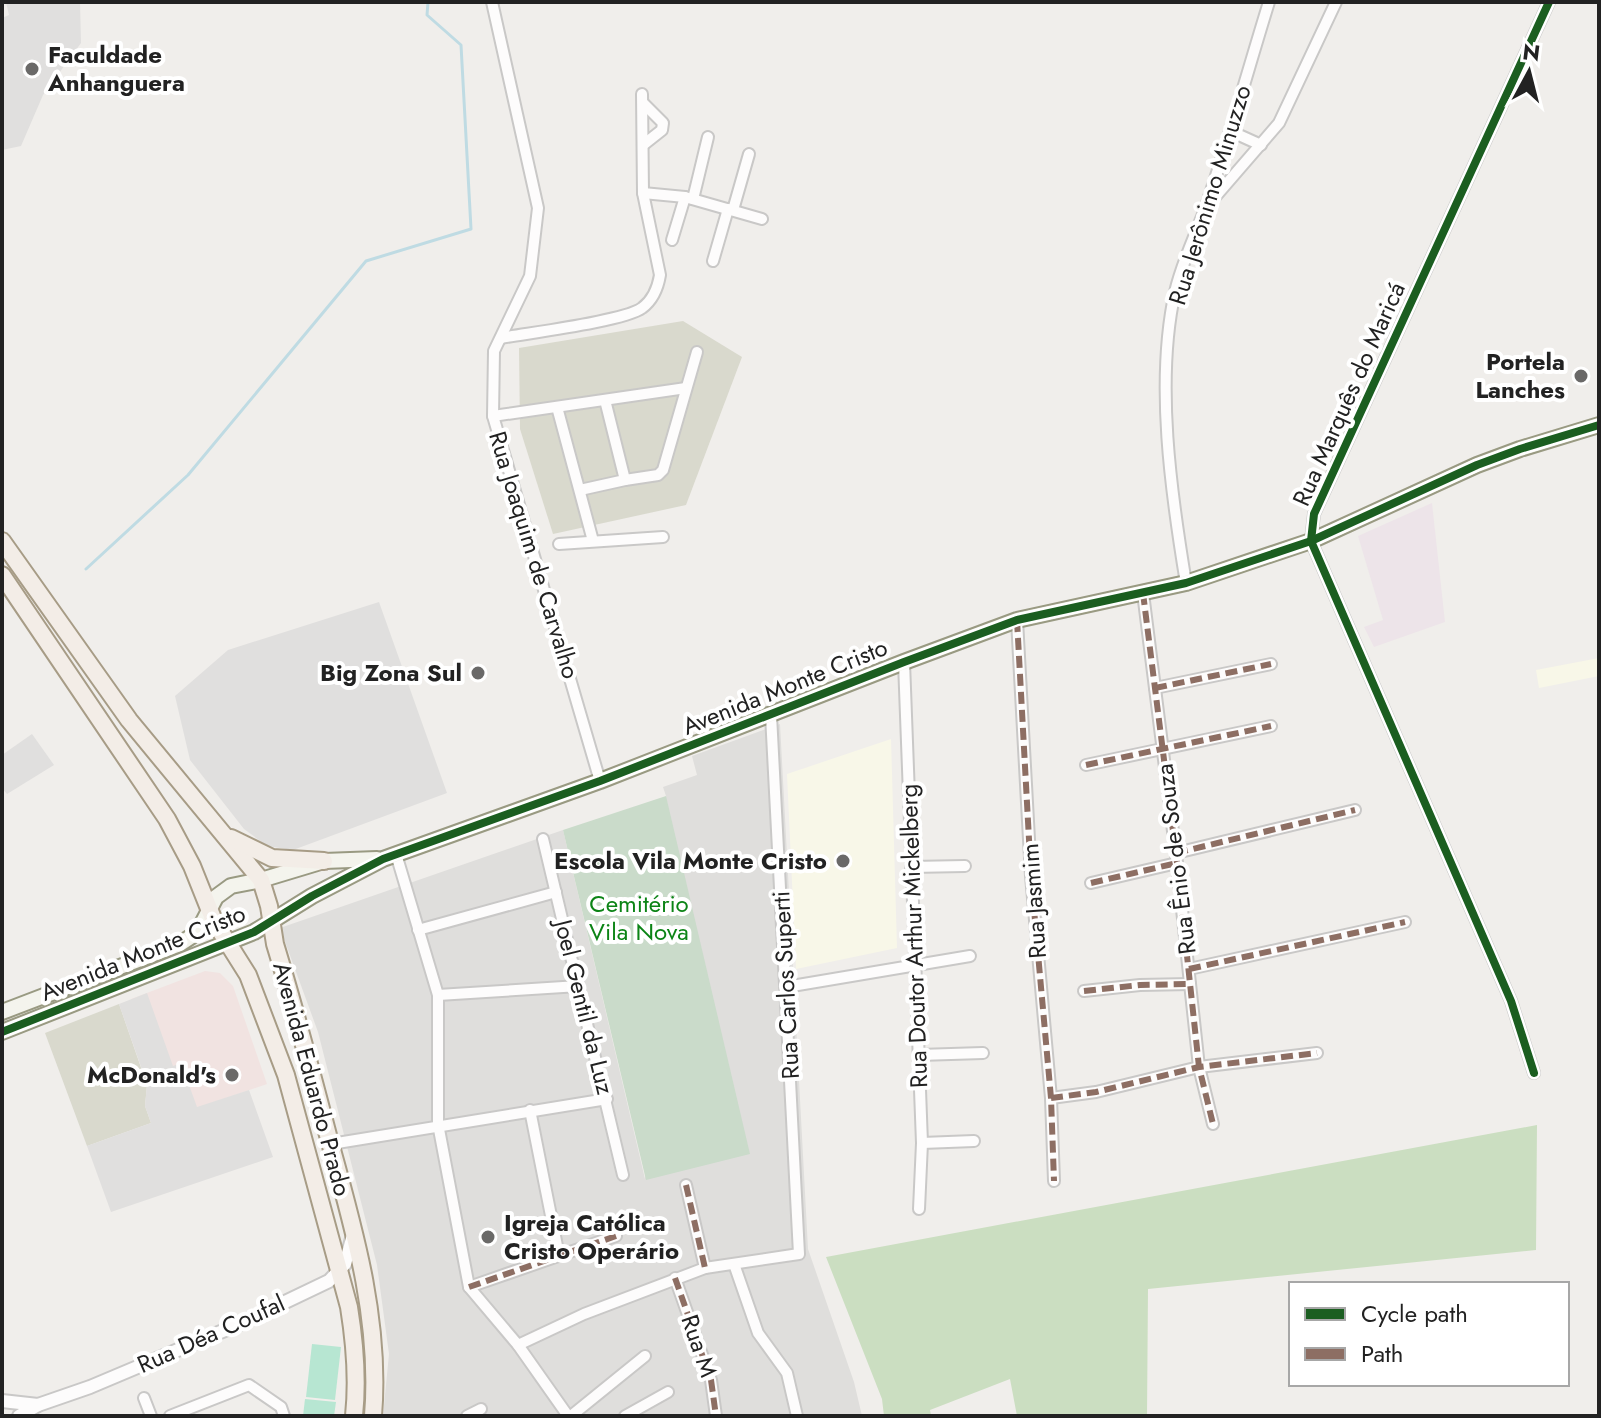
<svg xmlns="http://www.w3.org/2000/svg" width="1601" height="1418" viewBox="0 0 1601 1418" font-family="Jost,sans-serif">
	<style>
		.residential { fill: #dfdedc }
		.commercial { fill: #f1e3e1 }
		.industrial { fill: #ede4e9 }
		.education { fill: #f8f7e8 }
		.construction { fill: #d9d9cd }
		.forest { fill: #cbdec1 }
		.cemetery { fill: #cadbca }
		.pitch { fill: #b7e6d2 }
		.parking { fill: #e0dfde }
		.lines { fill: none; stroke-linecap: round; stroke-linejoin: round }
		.stream { stroke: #bfdbe3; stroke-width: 3 }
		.minor-casing { stroke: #c9c8c7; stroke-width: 14 }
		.tertiary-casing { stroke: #c9c8c7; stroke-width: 16 }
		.secondary-casing { stroke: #999a82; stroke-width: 18 }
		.primary-casing { stroke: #a79c86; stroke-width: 20 }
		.minor { stroke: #fdfcfc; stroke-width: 10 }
		.tertiary { stroke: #fdfcfc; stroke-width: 12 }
		.secondary { stroke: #f4f4ed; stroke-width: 14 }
		.primary { stroke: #f3ede7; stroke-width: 16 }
		.quiet { stroke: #8d6e63; stroke-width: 6; stroke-dasharray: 12 6; stroke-linecap: butt }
		.cycleway-casing { stroke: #fff; stroke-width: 13 }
		.cycleway { stroke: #1b5e20; stroke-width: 8 }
		.poi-dot { fill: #6a6968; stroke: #fff; stroke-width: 3 }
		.labels { text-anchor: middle; stroke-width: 8; stroke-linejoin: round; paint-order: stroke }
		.poi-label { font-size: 24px; font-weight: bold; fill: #222; stroke: #fff; text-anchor: end }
		.street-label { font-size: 24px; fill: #222; stroke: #fff }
		.park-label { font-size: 24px; fill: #0c8416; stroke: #fff }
	</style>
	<rect width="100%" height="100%" fill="#f0eeeb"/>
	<path class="residential" d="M780,724L808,1249L854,1382L862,1416H383L389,1354L377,1265L318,1032L280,928L563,830L645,1179L666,796L663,787L697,775L692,756Z"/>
	<path class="commercial" d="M205,971L220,973L233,986L267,1084L173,1116L131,999Z"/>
	<path class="industrial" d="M1432,503L1445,622L1374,647L1364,627L1383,620L1358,536Z"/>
	<g class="education">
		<path d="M1599,658V676L1539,688L1536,670Z"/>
		<path d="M891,739L897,948L796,969L787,774Z"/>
	</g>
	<g class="construction">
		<path d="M683,321L742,357L686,505L553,534L520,429L519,348Z"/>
		<path d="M119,1004L147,1085L145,1106L151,1123L87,1146L45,1033Z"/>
	</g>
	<path class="forest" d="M1537,1125L1536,1250L1148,1289L1147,1416H1017L1010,1379L930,1410L931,1416H884L882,1399L826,1257Z"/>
	<path class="cemetery" d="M666,796L750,1154L646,1180L563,830Z"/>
	<g class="pitch">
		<path d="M312,1344L341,1347L335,1400L306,1397Z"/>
		<path d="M305,1399L336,1402L334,1416H303Z"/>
	</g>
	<g class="parking">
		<path d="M6,2H80L81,43L43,95L21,146L2,150V18L9,15Z"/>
		<path d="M379,602L447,793L293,850L267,846L244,829L190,760L175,696L228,650Z"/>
		<path d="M32,734L54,765L7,794L2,788V755Z"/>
		<path d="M147,993L173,1066L181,1063L197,1107L249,1090L273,1157L111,1212L87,1146L151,1123L145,1106L147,1084L119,1004Z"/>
	</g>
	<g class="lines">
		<path class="stream" d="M86,569L188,475L366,261L471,229L461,45L427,15L428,2"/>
		<g class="minor-casing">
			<g id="minor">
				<path d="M492,2L538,208L530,276L494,351L493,416L600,781"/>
				<path d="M643,103L663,123L662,130L643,145"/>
				<path d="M1230,131L1261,145"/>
				<path d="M643,193L685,197L762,219"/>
				<path d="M693,199L708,137"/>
				<path d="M1209,204L1279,123L1336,2"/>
				<path d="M733,210L749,154"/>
				<path d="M672,240L685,197"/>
				<path d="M713,261L728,209"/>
				<path d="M501,338C528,333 625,321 642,308C653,300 658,287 660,275L643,193L642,94"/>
				<path d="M557,407L593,541"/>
				<path d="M493,416L686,388"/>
				<path d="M625,480L658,475L663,470L697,352"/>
				<path d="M580,490L625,480L605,400"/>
				<path d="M559,544L663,537"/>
				<path d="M1186,583C1171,493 1155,381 1175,292C1182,262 1196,234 1206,206C1229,139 1248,70 1269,2"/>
				<path d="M1143,593L1177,863L1199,1067L1213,1124"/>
				<path d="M1017,620L1031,876L1051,1098L1054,1181"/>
				<path d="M904,662L922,1143L919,1209"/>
				<path d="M1155,688L1271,664"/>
				<path d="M1086,765L1271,726"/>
				<path d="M543,839L623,1175"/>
				<path d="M1176,853L1355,810"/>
				<path d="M396,854L438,995V1124L469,1287L518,1345L568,1416"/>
				<path d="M911,867L965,866"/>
				<path d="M1091,883L1177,863"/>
				<path d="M418,930L556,892"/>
				<path d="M1189,969L1405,922"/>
				<path d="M786,987L970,956"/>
				<path d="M1084,991L1140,985L1190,984"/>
				<path d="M438,995L579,986"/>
				<path d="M919,1055L983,1053"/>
				<path d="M1534,1073L1511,1001L1311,541L1314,514L1549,2"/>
				<path d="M1051,1098L1096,1092L1199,1067L1317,1053"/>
				<path d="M530,1110L559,1256"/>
				<path d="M922,1143L974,1141"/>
				<path d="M331,1144L607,1099"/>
				<path d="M686,1185L705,1268"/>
				<path d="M734,1264L758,1333L787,1373L797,1416"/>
				<path d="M675,1278L711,1380L716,1416"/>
				<path d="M469,1287L616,1236"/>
				<path d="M518,1345L584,1314L705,1268L799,1254L771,715"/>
				<path d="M144,1398L151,1416"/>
				<path d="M170,1416L249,1385L281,1407L284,1416"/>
				<path d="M467,1416L481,1409"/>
				<path d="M571,1416L645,1356"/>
				<path d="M625,1416L668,1392"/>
			</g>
		</g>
		<g class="tertiary-casing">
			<g id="tertiary">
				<path d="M2,1401L38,1405"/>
				<path d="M19,1416L38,1405L90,1387L237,1325L329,1281L345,1264L353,1235"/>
			</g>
		</g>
		<g class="secondary-casing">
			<g id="secondary">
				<path d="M2,1012L180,944L192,936L203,922L216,897L231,886L261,880L324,861L377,859"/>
				<path d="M2,1032L254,932L312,896L383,859L600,781L904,662L1017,620L1186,583L1311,541L1477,465L1520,449L1599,425"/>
			</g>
		</g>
		<g class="primary-casing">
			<g id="primary">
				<path d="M2,541L129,720L261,880L269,906L275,944C295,1009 312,1074 329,1139C354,1229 381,1321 373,1416"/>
				<path d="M2,575L167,819L192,866L214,921L248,975L286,1075L349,1307C355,1344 358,1379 354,1416"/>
				<path d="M231,838L272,858L324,861"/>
			</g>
		</g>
		<use href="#minor" class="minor"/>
		<use href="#tertiary" class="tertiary"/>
		<use href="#secondary" class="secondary"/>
		<use href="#primary" class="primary"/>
		<g class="quiet">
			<path d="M1143,593L1177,863L1199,1067L1213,1124"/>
			<path d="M1017,620L1031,876L1051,1098L1054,1181"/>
			<path d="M1155,688L1271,664"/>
			<path d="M1086,765L1271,726"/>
			<path d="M1176,853L1355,810"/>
			<path d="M1091,883L1177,863"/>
			<path d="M1189,969L1405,922"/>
			<path d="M1084,991L1140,985L1190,984"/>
			<path d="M1051,1098L1096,1092L1199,1067L1317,1053"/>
			<path d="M686,1185L705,1268"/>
			<path d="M675,1278L711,1380L716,1416"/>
			<path d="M469,1287L616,1236"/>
		</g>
		<g class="cycleway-casing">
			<g id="cycleway">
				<path d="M2,1032L254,932L312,896L383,859L600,781L904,662L1017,620L1186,583L1311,541L1477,465L1520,449L1599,425"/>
				<path d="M1534,1073L1511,1001L1311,541L1314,514L1549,2"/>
			</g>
		</g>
		<use href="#cycleway" class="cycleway"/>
	</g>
	<g class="poi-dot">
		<circle cx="32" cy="69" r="8"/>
		<circle cx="1581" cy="376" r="8"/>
		<circle cx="478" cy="673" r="8"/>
		<circle cx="843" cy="861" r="8"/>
		<circle cx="232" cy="1075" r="8"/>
		<circle cx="488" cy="1237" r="8"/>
	</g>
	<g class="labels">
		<g class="poi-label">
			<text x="48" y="63" text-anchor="start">Faculdade<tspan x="48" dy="28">Anhanguera</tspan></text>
			<text x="1565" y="370">Portela<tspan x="1565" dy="28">Lanches</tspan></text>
			<text x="462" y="681">Big Zona Sul</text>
			<text x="827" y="869">Escola Vila Monte Cristo</text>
			<text x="216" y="1083">McDonald's</text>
			<text x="504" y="1231" text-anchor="start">Igreja Católica<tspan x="504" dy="28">Cristo Operário</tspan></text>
		</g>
		<g class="street-label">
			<text transform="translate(1210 195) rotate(-73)" y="8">Rua Jerônimo Minuzzo</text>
			<text transform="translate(1349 394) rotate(-66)" y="8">Rua Marquês do Maricá</text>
			<text transform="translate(534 555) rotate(73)" y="8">Rua Joaquim de Carvalho</text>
			<text transform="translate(785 687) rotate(-22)" y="8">Avenida Monte Cristo</text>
			<text transform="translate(1176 859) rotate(-97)" y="8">Rua Ênio de Souza</text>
			<text transform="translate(1034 901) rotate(-94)" y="8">Rua Jasmim</text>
			<text transform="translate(914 936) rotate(-92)" y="8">Rua Doutor Arthur Mickelberg</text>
			<text transform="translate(143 953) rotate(-22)" y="8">Avenida Monte Cristo</text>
			<text transform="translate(786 985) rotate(-93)" y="8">Rua Carlos Superti</text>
			<text transform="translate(584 1007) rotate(76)" y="8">Joel Gentil da Luz</text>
			<text transform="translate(312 1079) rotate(75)" y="8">Avenida Eduardo Prado</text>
			<text transform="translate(211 1334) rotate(-24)" y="8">Rua Déa Coufal</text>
			<text transform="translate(699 1346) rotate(71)" y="8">Rua M</text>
		</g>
		<g class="park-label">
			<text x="639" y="912">Cemitério<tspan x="639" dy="28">Vila Nova</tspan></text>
		</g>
	</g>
	<rect width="1601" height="1418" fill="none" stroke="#222222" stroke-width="8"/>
	<rect x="1289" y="1282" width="280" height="104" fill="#ffffff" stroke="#a7a7a7" stroke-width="2"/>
	<rect x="1305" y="1308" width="40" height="12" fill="#1b5e20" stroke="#a7a7a7" stroke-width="2"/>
	<text x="1361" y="1322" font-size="24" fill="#222222">Cycle path</text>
	<rect x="1305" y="1348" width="40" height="12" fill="#8d6e63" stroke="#a7a7a7" stroke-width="2"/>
	<text x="1361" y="1362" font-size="24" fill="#222222">Path</text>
	<g transform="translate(1529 72) rotate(7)" stroke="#ffffff" stroke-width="6" paint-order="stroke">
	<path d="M0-6L14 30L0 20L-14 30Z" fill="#222222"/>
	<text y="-12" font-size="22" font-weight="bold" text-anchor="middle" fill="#222222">N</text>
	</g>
</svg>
